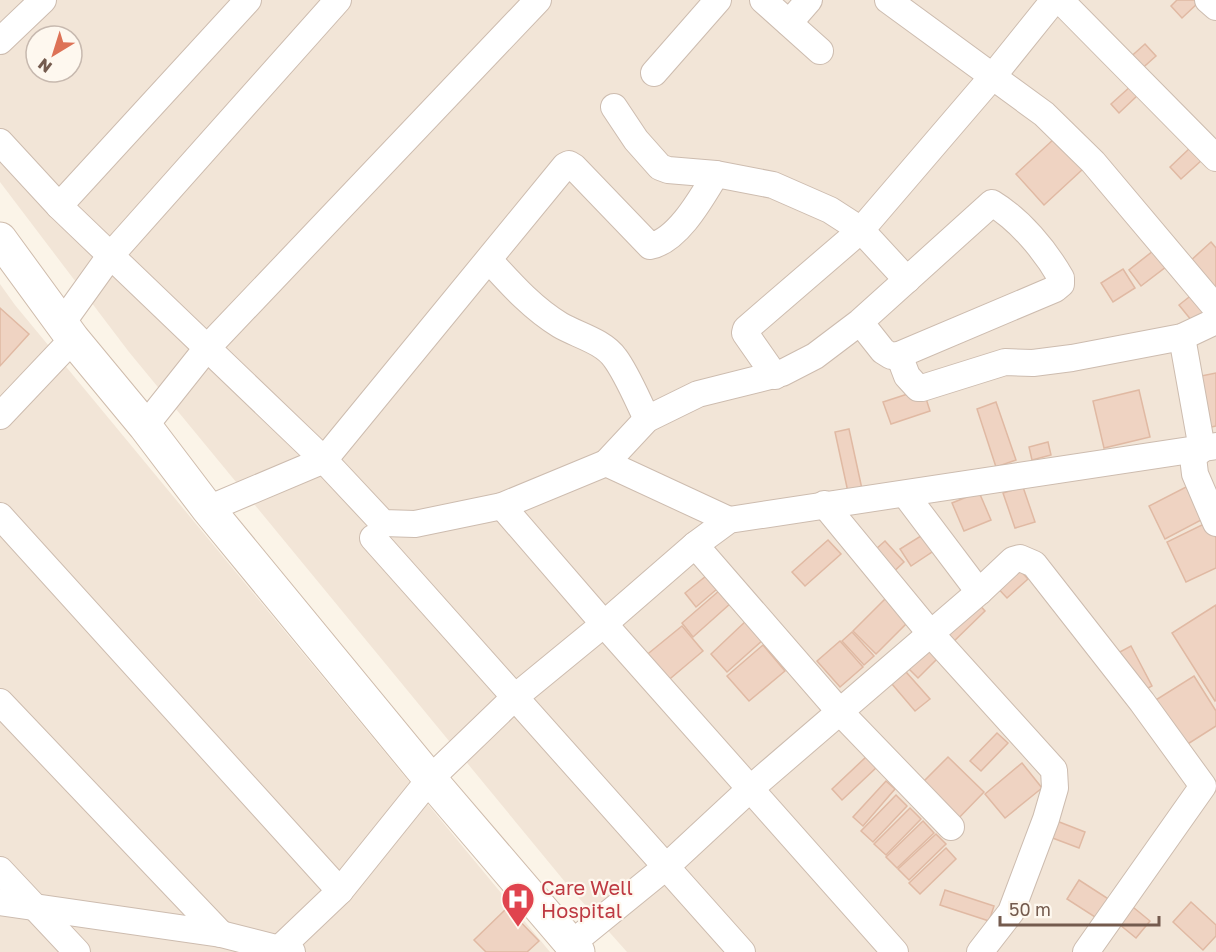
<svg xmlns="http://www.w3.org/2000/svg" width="1216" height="952" viewBox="0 0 1216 952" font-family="'Golos Text',sans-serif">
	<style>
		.residential { fill: #f2e5d7; fill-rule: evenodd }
		.building { fill: #efd3c2; stroke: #e0b9a3; stroke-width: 1.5 }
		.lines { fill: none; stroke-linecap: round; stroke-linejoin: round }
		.minor-casing { stroke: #cdbcaf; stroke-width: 28 }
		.secondary-casing { stroke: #cfbcac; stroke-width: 35 }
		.minor { stroke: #fff; stroke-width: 26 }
		.secondary { stroke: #fff; stroke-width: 33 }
		.labels { text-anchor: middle; stroke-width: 4.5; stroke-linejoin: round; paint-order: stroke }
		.health-label { font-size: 20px; fill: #be3a42; stroke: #fef8ef; text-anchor: start }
	</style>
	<rect width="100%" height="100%" fill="#fbf4e8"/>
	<g class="residential">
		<path d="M0,0H1216V952H627L570,888L129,352L0,182ZM36,36H72V72H36Z"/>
		<path d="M0,284L15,305L550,952H0Z"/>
	</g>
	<g class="building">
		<path d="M1177,0H1197L1199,2L1182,18L1171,6Z"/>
		<path d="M1145,44L1156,56L1137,73L1126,61Z"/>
		<path d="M1131,86L1139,94L1119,113L1111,104Z"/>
		<path d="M1055,138L1083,169L1044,205L1016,174Z"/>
		<path d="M1191,147L1202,160L1181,179L1170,167Z"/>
		<path d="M1211,242L1216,248V293L1188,263Z"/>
		<path d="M1158,247L1171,263L1141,286L1129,270Z"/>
		<path d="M1123,269L1135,288L1113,302L1101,283Z"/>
		<path d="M1198,290L1215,311L1196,326L1179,305Z"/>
		<path d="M0,308L29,334L0,366Z"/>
		<path d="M1216,373V426L1202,429L1191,378Z"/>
		<path d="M923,389L930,411L891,424L883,402Z"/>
		<path d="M1139,390L1150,437L1104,448L1093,401Z"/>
		<path d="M996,402L1016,460L996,467L977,409Z"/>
		<path d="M849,429L862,489L848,492L835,432Z"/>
		<path d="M1048,442L1051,455L1032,460L1029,447Z"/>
		<path d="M1188,486L1205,518L1165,539L1149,506Z"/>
		<path d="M1023,487L1035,522L1015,528L1003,493Z"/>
		<path d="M979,492L991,520L964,531L952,503Z"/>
		<path d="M1208,522L1216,538V568L1186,582L1167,542Z"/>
		<path d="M924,534L935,550L911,566L900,549Z"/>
		<path d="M828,540L841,554L805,586L792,572Z"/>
		<path d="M885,541L904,562L888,577L868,556Z"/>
		<path d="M1013,563L1028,579L1007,598L992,582Z"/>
		<path d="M706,576L717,589L696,607L685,593Z"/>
		<path d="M720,590L731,603L693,637L682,623Z"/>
		<path d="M886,598L909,621L876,654L853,631Z"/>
		<path d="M975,600L985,611L948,647L938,636Z"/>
		<path d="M1216,605V700L1215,701L1172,633Z"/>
		<path d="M748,619L765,638L727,672L711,654Z"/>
		<path d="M682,626L703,651L665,683L644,657Z"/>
		<path d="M852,632L874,656L864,665L842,641Z"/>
		<path d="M840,641L863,667L840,687L817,661Z"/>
		<path d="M927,644L940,656L918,678L906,666Z"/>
		<path d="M763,645L785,671L749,701L727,676Z"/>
		<path d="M1131,646L1152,686L1137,694L1116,654Z"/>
		<path d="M899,664L930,699L915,711L886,677Z"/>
		<path d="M1194,676L1216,711V726L1180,749L1151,703Z"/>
		<path d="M997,733L1008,743L981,771L970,761Z"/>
		<path d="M867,756L877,767L842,800L832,789Z"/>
		<path d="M948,757L984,792L953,824L917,788Z"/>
		<path d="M1022,763L1042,788L1005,818L985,794Z"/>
		<path d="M886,781L895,789L863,826L853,817Z"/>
		<path d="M896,795L907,806L873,842L861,831Z"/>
		<path d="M910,808L921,819L886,855L874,844Z"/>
		<path d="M1049,818L1085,832L1079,848L1042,834Z"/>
		<path d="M923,821L934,833L897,868L886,857Z"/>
		<path d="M936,834L946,844L909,880L898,869Z"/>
		<path d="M946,848L956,859L920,894L909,883Z"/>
		<path d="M1079,880L1110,900L1098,919L1067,899Z"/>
		<path d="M945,890L994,906L989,921L940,905Z"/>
		<path d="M1191,902L1216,925V936L1203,950L1173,922Z"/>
		<path d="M1128,903L1150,921L1136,938L1114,920Z"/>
		<path d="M507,908L539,941L527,952H486L474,940Z"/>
	</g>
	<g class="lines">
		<g class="minor-casing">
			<g id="minor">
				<path d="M763,0L820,51"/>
				<path d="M888,0L1044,114L1093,162L1216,308"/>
				<path d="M1060,0L1216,158"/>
				<path d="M1208,0L1216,7"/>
				<path d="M789,23L809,0"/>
				<path d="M0,41L43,0"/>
				<path d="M654,73L718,0"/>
				<path d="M614,107L636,140L660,167L668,170L716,174L773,185L830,210L861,230L907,280"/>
				<path d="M0,142L59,206L324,460L383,523L415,524L502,506L606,463L729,520"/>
				<path d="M59,206L248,0"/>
				<path d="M489,260C511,284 532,308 560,325C577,335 603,341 615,358C627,374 638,401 647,419"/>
				<path d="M62,323L110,256L338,0"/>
				<path d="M1182,337L1202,449L1193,457L1195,474L1216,523"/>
				<path d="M899,355L907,376L918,388H922L1005,362L1033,363L1072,358L1182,337L1216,321"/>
				<path d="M775,376L745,333L746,329L861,230L993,76L1054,0"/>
				<path d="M0,416L73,339"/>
				<path d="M145,426L207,348L538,0"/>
				<path d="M606,463L647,419L698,394L782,373L815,356L860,322L992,203C1020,220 1045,250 1061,278V284L1055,289L899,355L891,356L883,351L860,322"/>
				<path d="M905,494L979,592"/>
				<path d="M824,504L931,634L1054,770L1055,788L1046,819L1011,912L980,952"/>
				<path d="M502,506L604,624L895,952"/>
				<path d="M208,509L324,460L565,166L569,164L574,167L650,246C678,241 702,197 716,174"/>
				<path d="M0,516L340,891"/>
				<path d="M373,538L742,952"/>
				<path d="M695,545L840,712L951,827"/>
				<path d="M0,702L221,934"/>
				<path d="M0,870L77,952"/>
				<path d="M0,902L221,934L292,952"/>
				<path d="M571,944L667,866L751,788L979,592L1013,560L1020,558L1034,564L1142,702L1203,786L1086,952"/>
				<path d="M276,952L340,891L430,779L515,697L604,624L695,545L729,520L1216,446"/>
			</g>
		</g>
		<g class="secondary-casing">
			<path id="secondary" d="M0,239L73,339L145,426L208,509L430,779L578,952"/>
		</g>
		<use href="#minor" class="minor"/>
		<use href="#secondary" class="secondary"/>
	</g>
	<defs>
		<g id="hospital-pin" transform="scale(1.725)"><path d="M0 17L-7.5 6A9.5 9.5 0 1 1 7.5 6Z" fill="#e0444e" stroke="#fef8ef"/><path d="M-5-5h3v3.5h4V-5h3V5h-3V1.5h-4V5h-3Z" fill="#fff"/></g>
	</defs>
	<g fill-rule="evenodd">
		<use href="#hospital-pin" x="518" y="899"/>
	</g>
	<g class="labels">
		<g class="health-label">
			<text x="541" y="895">Care Well<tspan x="541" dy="23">Hospital</tspan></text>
		</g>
	</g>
	<g transform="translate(54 54) rotate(218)"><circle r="28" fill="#fef8ef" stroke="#c7b9af" stroke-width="1.5"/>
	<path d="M0-4.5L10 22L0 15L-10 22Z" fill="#dd7256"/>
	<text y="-9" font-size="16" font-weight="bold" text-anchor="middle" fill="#745b4e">N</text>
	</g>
	<path d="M1000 916v9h159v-9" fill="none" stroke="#745b4e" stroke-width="3"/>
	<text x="1009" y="916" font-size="18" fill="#745b4e" stroke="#fef8ef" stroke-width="4.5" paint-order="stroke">50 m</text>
</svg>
